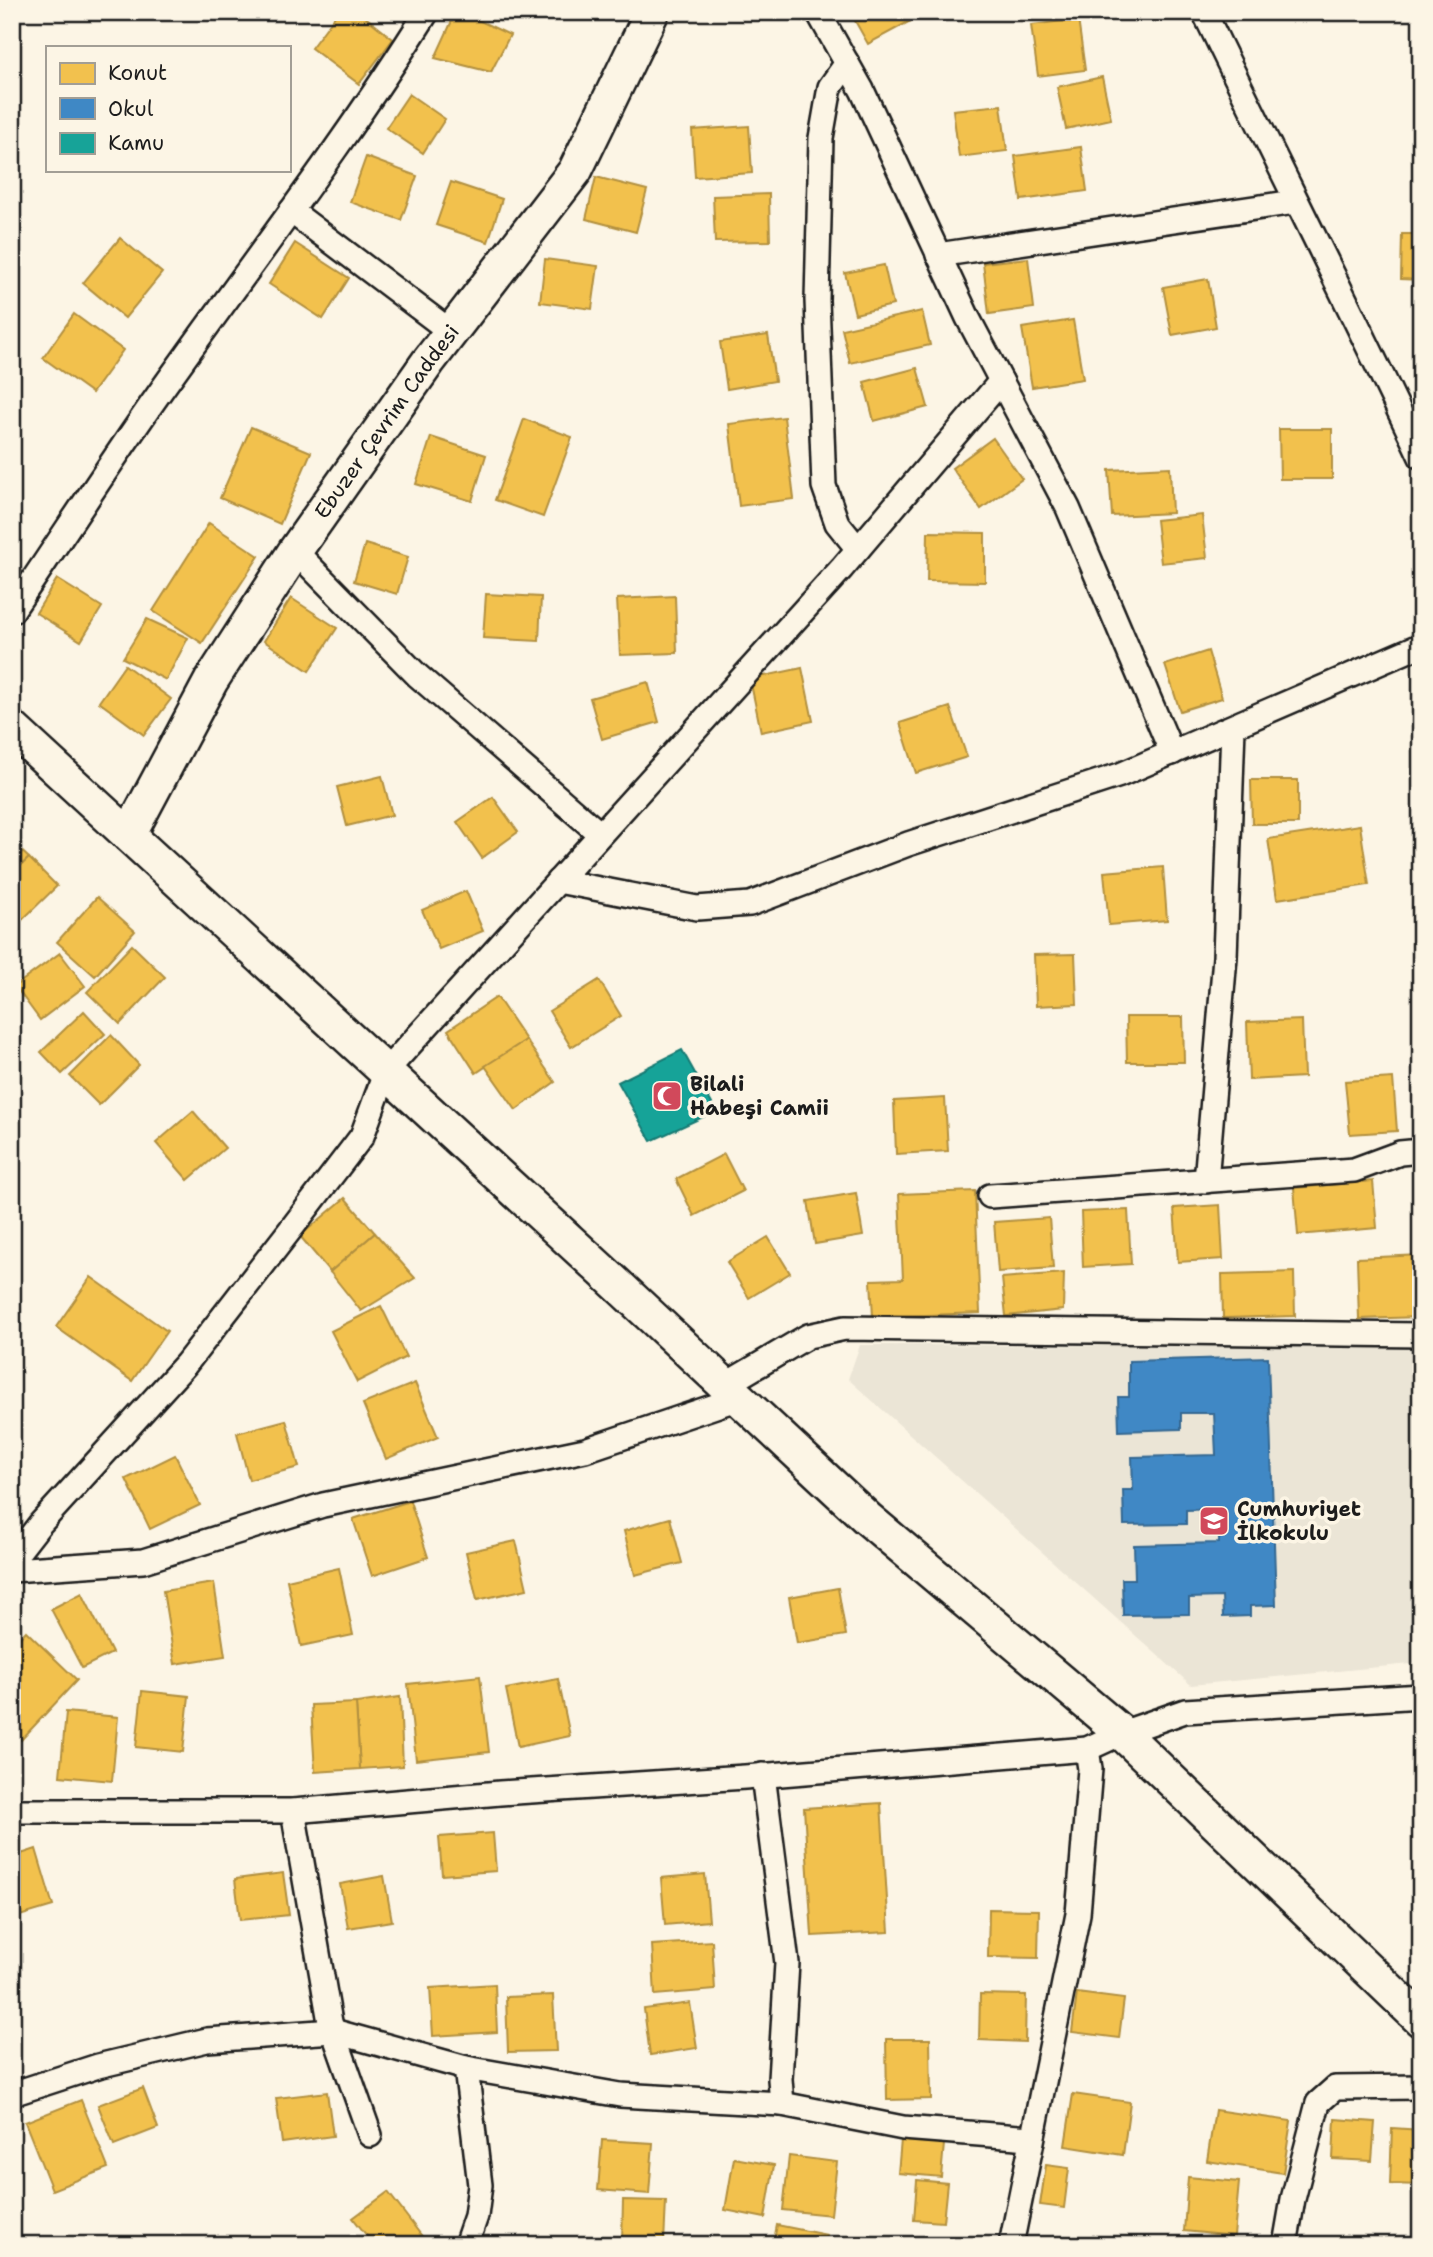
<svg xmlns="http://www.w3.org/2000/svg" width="1433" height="2257" viewBox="0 0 1433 2257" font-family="'Shantell Sans',sans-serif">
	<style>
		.built { fill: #ebe5d6 }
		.homes { fill: #f2c14e; stroke: #b2903f; stroke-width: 2 }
		.schools { fill: #3f88c5; stroke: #346892; stroke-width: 2 }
		.public { fill: #17a398; stroke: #187a73; stroke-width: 2 }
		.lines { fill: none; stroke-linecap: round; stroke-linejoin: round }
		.street-casing { stroke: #1c1c1c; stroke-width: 28 }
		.secondary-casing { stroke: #1c1c1c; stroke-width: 38 }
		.street { stroke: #fcf5e5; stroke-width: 23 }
		.secondary { stroke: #fcf5e5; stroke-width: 33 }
		.labels { text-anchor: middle; stroke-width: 7; stroke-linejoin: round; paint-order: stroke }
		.street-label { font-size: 21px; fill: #1c1c1c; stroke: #fcf5e5 }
		.poi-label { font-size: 21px; font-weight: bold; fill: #1c1c1c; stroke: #fcf5e5; text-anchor: start }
	</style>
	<rect width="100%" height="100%" fill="#fcf5e5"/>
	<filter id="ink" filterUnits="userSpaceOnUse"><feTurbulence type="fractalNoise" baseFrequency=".0143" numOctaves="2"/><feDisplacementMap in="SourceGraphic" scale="14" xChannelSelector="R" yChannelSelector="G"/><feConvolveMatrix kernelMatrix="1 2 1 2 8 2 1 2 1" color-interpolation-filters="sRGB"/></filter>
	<g filter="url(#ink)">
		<path class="built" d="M860,1345L1421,1346V1663L1191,1685L848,1379Z"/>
		<g class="homes">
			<path d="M338,12H359L393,39L359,84L311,48Z"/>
			<path d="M456,12H461L510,35L491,72L435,58Z"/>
			<path d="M850,12H910L914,19L868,44Z"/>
			<path d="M1078,19L1085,70L1038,76L1031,25Z"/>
			<path d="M1102,77L1111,119L1066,129L1057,87Z"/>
			<path d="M409,94L445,119L423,153L386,128Z"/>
			<path d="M1001,105L1007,151L959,157L953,110Z"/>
			<path d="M749,126L752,173L695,177L692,130Z"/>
			<path d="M1081,147L1087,191L1021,200L1015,156Z"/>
			<path d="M366,157L417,176L401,220L350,202Z"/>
			<path d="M596,177L647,190L636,232L586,219Z"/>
			<path d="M451,182L502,199L488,242L436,225Z"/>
			<path d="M769,194L770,241L715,242L713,196Z"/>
			<path d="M1402,234H1421V280L1401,279Z"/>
			<path d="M120,238L162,273L125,318L83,283Z"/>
			<path d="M295,243L349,278L323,319L269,284Z"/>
			<path d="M1028,258L1034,308L989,314L983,263Z"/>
			<path d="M545,259L598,266L592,309L540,302Z"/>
			<path d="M884,265L893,305L855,314L845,273Z"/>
			<path d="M1208,279L1216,327L1172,335L1163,287Z"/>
			<path d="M922,311L930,345L850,363L842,329Z"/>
			<path d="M74,314L123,350L92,393L43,358Z"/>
			<path d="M1073,320L1083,379L1032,387L1022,328Z"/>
			<path d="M768,335L775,381L727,389L720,342Z"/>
			<path d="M917,368L928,407L874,421L864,382Z"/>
			<path d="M784,417L794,499L739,506L729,424Z"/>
			<path d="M524,419L572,437L543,517L495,500Z"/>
			<path d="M251,427L311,452L280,524L220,498Z"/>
			<path d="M1279,429H1332V479H1280Z"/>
			<path d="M431,437L486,455L472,501L416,484Z"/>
			<path d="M993,438L1022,479L981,509L952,468Z"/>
			<path d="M1170,467L1172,513L1112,516L1109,470Z"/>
			<path d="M1202,515L1207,558L1161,563L1156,520Z"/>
			<path d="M209,523L259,556L202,643L153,611Z"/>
			<path d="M928,532L985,533V582L927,581Z"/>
			<path d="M365,544L408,557L397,594L354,581Z"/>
			<path d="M57,579L102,607L81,641L36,613Z"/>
			<path d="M486,594L541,597L539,641L483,638Z"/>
			<path d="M675,596L677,653L620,655L617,599Z"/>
			<path d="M291,598L337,628L309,671L264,641Z"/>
			<path d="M147,619L188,638L166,680L123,658Z"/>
			<path d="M1208,651L1222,698L1180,711L1165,665Z"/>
			<path d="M125,665L171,699L144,735L99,702Z"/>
			<path d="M802,668L813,721L761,732L750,679Z"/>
			<path d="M648,682L659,722L602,739L590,698Z"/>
			<path d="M950,707L967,757L916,773L900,723Z"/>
			<path d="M382,776L392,815L347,826L337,787Z"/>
			<path d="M1251,780H1298V824H1252Z"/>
			<path d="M493,797L518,832L482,858L457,822Z"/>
			<path d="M1360,825L1369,885L1277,899L1268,839Z"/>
			<path d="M12,842L29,858L12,874Z"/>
			<path d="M29,858L57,886L13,929L12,874Z"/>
			<path d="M1163,867L1167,920L1109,925L1104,872Z"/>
			<path d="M466,891L483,931L439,949L422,910Z"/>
			<path d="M97,897L135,931L95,976L57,942Z"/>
			<path d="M132,945L165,977L120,1024L87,992Z"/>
			<path d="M60,953L85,986L40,1020L15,986Z"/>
			<path d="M1075,954L1077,1004L1036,1006L1034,955Z"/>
			<path d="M599,980L621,1016L571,1047L549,1011Z"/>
			<path d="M497,997L526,1040L476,1073L448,1030Z"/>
			<path d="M84,1011L105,1034L62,1074L41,1052Z"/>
			<path d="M1126,1017H1183L1184,1062H1127Z"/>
			<path d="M1302,1020L1304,1077L1249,1080L1247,1022Z"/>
			<path d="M111,1035L139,1065L99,1105L70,1076Z"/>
			<path d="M526,1040L555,1082L516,1110L485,1066Z"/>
			<path d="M1393,1078L1397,1131L1350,1134L1345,1081Z"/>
			<path d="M945,1098L948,1151L896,1154L894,1101Z"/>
			<path d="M193,1111L225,1148L188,1180L156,1143Z"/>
			<path d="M724,1154L743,1191L694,1216L676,1179Z"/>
			<path d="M1373,1181L1377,1228L1298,1235L1294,1188Z"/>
			<path d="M975,1191L980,1313L873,1317L871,1280L903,1279L899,1194Z"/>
			<path d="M856,1193L863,1236L815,1244L808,1201Z"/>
			<path d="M345,1198L375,1233L330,1272L300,1236Z"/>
			<path d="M1220,1205L1223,1259L1178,1262L1174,1208Z"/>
			<path d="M1128,1210L1131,1264L1083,1267L1081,1212Z"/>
			<path d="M1049,1218L1053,1268L998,1272L994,1222Z"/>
			<path d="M375,1233L415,1278L361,1311L330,1272Z"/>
			<path d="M768,1237L790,1273L749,1298L727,1262Z"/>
			<path d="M1421,1255V1317L1359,1319L1357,1258Z"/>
			<path d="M1294,1272L1295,1316L1223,1318L1222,1274Z"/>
			<path d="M1064,1273L1063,1310L1006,1316L1002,1278Z"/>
			<path d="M91,1277L167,1331L132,1381L56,1327Z"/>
			<path d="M381,1306L406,1357L357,1382L331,1331Z"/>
			<path d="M415,1383L438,1437L386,1459L363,1404Z"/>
			<path d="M286,1420L299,1467L249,1480L237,1433Z"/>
			<path d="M175,1455L200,1505L150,1529L126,1479Z"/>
			<path d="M410,1501L428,1557L372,1576L353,1519Z"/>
			<path d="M670,1518L682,1563L635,1575L624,1531Z"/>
			<path d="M516,1541L527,1589L477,1600L466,1552Z"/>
			<path d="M339,1568L353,1635L301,1646L287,1580Z"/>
			<path d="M214,1583L225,1656L175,1664L163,1591Z"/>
			<path d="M838,1588L846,1635L797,1643L789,1597Z"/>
			<path d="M82,1593L112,1653L82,1668L51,1609Z"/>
			<path d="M26,1631L77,1680L21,1740L12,1731V1646Z"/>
			<path d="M480,1676L489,1752L416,1760L408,1684Z"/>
			<path d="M558,1679L570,1736L518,1747L506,1689Z"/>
			<path d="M142,1691L189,1696L183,1752L136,1747Z"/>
			<path d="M400,1697L403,1766L360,1769L356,1703Z"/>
			<path d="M356,1703L360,1769L315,1772L311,1705Z"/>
			<path d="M66,1712L118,1717L112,1781L60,1776Z"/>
			<path d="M881,1803L889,1932L812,1936L804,1808Z"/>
			<path d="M493,1833L496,1871L442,1875L439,1837Z"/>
			<path d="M36,1849L53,1906L13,1918L12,1857Z"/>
			<path d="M283,1873L289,1915L240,1920L235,1879Z"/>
			<path d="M705,1874L709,1921L665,1925L661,1878Z"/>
			<path d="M384,1876L392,1921L348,1928L340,1884Z"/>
			<path d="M989,1909L1039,1910L1038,1958L988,1957Z"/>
			<path d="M712,1941L715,1990L655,1995L652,1945Z"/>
			<path d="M495,1984L497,2032L433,2036L430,1988Z"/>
			<path d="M1077,1993L1124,1999L1119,2038L1072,2032Z"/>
			<path d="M980,1994L1026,1995L1025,2042L979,2040Z"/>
			<path d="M553,1995L556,2051L508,2052L506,1997Z"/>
			<path d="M690,2003L697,2048L650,2055L644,2009Z"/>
			<path d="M886,2039H930L931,2099L887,2100Z"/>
			<path d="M143,2088L158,2128L114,2145L98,2105Z"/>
			<path d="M327,2092L333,2136L282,2143L276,2098Z"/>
			<path d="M1073,2094L1130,2102L1123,2155L1065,2146Z"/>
			<path d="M81,2100L108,2168L52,2190L25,2122Z"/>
			<path d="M1215,2110L1291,2121L1283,2173L1207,2161Z"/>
			<path d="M1335,2119L1375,2122L1372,2161L1333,2159Z"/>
			<path d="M1392,2128L1421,2130V2185L1390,2184Z"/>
			<path d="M602,2140L653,2143L649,2194L598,2190Z"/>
			<path d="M901,2140L944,2144L941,2177L898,2173Z"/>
			<path d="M789,2156L837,2162L831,2215L783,2210Z"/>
			<path d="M734,2158L774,2165L765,2218L725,2210Z"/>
			<path d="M1046,2165L1069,2168L1064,2208L1040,2205Z"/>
			<path d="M1188,2177L1239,2182L1234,2236L1184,2231Z"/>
			<path d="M917,2180L947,2183L943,2222L914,2220Z"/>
			<path d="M388,2192L424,2239L416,2245H374L353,2218Z"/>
			<path d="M623,2200L666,2201L664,2243L622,2242Z"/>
			<path d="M777,2225L827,2235L825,2245H773Z"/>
			<path d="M1042,2238L1093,2243L1092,2245H1041Z"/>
			<path d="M867,2239L896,2245H866Z"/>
		</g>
		<path class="schools" d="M1268,1357L1276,1605L1250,1606V1616L1223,1617L1222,1597L1189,1598V1614L1123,1615L1122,1579H1135L1134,1545L1219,1543V1509L1186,1510V1524L1124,1525L1123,1490H1133L1132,1457L1216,1455L1214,1413H1181V1429L1119,1431L1118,1397H1129V1361Z"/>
		<path class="public" d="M682,1050L716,1111L651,1141L618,1082Z"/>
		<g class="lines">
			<g class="street-casing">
				<g id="street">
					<path d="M818,12L862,90L968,318L1068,508L1172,753"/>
					<path d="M1204,12C1276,161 1351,308 1421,457"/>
					<path d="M847,63L830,87L821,138L817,300L824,486L837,523L858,549"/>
					<path d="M291,211L451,332"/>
					<path d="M938,255L1295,202"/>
					<path d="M295,551L417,675L600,834"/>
					<path d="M12,611C61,539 108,466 158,395C248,268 344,144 427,12"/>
					<path d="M558,881L697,908L750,904L908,844L1120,775L1421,645"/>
					<path d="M1206,1181L1225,957L1233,727"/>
					<path d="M990,1196L1354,1170L1400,1153L1421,1151"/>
					<path d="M725,1385L808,1336L845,1328L1421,1335"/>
					<path d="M12,1560L40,1524L186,1364L294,1225L362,1136L386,1071L842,568L1001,381"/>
					<path d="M12,1570L143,1561L323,1505L585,1450L739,1398"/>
					<path d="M763,1775L787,1963L780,2079L782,2104"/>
					<path d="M12,1811H293L500,1793L745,1777L1087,1749L1122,1733L1185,1711L1421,1696"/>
					<path d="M293,1811L330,2022L370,2135"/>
					<path d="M12,2094L98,2066L207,2040L333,2031L466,2068L620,2095L782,2104L903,2128L1031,2138"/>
					<path d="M466,2245L476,2216L480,2185L466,2068"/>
					<path d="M1011,2245L1078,1914L1090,1769L1087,1749"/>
					<path d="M1285,2245L1293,2199L1318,2103L1335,2088L1421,2087"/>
				</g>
			</g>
			<g class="secondary-casing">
				<g id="secondary">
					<path d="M12,728L622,1289L867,1518L1122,1733L1421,2020"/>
					<path id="s1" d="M129,835L211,681L295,551L428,362L575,171L652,12"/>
				</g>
			</g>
			<use href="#street" class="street"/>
			<use href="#secondary" class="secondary"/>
		</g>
	</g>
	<defs>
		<g id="mosque-square" transform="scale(1.575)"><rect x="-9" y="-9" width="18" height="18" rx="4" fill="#d1495b" stroke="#fcf5e5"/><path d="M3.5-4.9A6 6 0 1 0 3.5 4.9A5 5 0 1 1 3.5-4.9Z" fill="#fff"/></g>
		<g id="school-square" transform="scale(1.575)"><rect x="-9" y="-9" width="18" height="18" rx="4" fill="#d1495b" stroke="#fcf5e5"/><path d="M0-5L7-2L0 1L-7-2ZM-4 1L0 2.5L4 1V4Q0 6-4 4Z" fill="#fff"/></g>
	</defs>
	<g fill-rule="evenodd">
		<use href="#mosque-square" x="667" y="1096"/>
		<use href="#school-square" x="1214" y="1521"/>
	</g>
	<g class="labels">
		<g class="street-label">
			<text dy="7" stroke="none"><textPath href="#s1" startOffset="488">Ebuzer Çevrim Caddesi</textPath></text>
		</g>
		<g class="poi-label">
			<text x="690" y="1091">Bilali<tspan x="690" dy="24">Habeşi Camii</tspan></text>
			<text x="1237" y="1516">Cumhuriyet<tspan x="1237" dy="24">İlkokulu</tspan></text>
		</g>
	</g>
	<rect width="1433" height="2257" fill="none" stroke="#fcf5e5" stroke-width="42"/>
	<rect x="21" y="21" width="1391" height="2215" fill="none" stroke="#1c1c1c" stroke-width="2.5" filter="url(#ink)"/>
	<rect x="46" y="46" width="245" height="126" fill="#fcf5e5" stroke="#a29e95" stroke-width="2"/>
	<rect x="60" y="63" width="35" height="21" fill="#f2c14e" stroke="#a29e95" stroke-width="2"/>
	<text x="108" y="80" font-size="21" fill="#1c1c1c">Konut</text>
	<rect x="60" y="98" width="35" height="21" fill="#3f88c5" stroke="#a29e95" stroke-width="2"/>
	<text x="108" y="116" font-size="21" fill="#1c1c1c">Okul</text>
	<rect x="60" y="133" width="35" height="21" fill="#17a398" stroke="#a29e95" stroke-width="2"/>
	<text x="108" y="150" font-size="21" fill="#1c1c1c">Kamu</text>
</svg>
